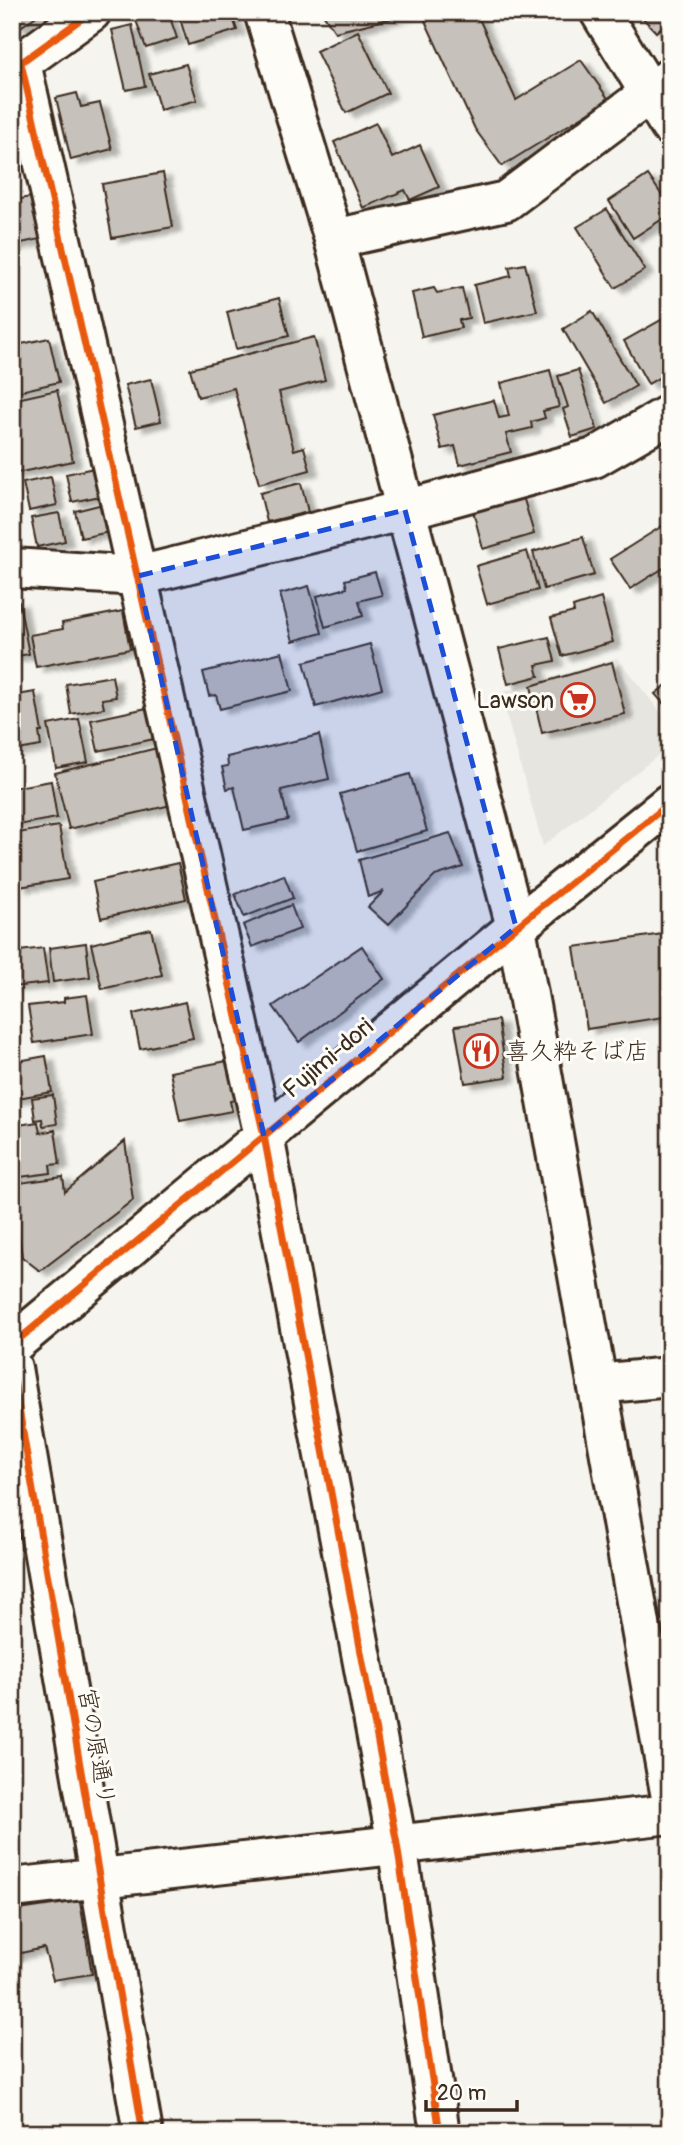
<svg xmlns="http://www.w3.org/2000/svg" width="682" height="2145" viewBox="0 0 682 2145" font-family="Pangolin,'Klee One',sans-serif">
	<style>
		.built { fill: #e7e5df }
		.building { fill: #c7c1bb; stroke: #3b2a1e; stroke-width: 2; filter: url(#shadow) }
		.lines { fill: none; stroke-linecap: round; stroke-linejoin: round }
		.minor-casing { stroke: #3b2a1e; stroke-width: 44 }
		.minor { stroke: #fdfcf7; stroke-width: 38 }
		.cycleway-casing { stroke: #fdfcf7; stroke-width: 11 }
		.cycleway { stroke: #e8590c; stroke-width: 7 }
		.marked { fill: #1d4ed8; fill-opacity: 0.2; stroke: #1d4ed8; stroke-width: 5; stroke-dasharray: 14 9; stroke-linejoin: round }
		.labels { text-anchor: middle; stroke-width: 6; stroke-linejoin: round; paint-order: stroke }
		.poi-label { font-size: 24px; fill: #3b2a1e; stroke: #fdfcf7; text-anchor: end }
		.street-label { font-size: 24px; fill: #3b2a1e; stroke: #fdfcf7 }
	</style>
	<defs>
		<filter id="shadow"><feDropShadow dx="8" dy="4.5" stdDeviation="2" flood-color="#0004"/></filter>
	</defs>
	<rect width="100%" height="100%" fill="#f5f4ee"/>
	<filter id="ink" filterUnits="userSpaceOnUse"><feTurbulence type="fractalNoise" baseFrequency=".0143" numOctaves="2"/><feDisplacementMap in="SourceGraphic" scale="14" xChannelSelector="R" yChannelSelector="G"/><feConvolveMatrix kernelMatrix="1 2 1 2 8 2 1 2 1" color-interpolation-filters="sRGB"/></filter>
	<g filter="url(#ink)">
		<path class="built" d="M617,658L670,724V746L543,846L500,693Z"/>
		<g class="building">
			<path d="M12,12H42L19,28L12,18Z"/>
			<path d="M133,12H168L177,38L146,48Z"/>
			<path d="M178,12H231L237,30L188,45Z"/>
			<path d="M322,12H418L335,32Z"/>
			<path d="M421,12H476L516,100L581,60L609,100L502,166L475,129Z"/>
			<path d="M637,12H670V20L656,32Z"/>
			<path d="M132,25L145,86L126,90L112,30Z"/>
			<path d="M358,31L388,93L346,113L316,51Z"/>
			<path d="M186,64L197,100L160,110L149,74Z"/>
			<path d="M77,93L81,107L100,103L112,149L71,160L56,98Z"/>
			<path d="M376,123L392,158L420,145L439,187L410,200L405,190L363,208L334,142Z"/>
			<path d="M163,173L173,227L112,238L102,184Z"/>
			<path d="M648,175L670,207V214L633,238L609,201Z"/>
			<path d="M30,197L40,239L12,245V201Z"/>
			<path d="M607,209L645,270L615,288L577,227Z"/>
			<path d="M525,264L537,311L483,323L474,285L511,276L509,267Z"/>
			<path d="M434,288L437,293L462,288L469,318L459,320L461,328L422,337L412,293Z"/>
			<path d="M279,298L289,336L236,349L227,312Z"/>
			<path d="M592,311L636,386L606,403L563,329Z"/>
			<path d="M670,315V371L648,384L624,341Z"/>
			<path d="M314,337L325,380L279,392L294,450L304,447L310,470L259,484L234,388L198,397L190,369Z"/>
			<path d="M49,338L59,382L12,393V346Z"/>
			<path d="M550,370L559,407L543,411L545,418L531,422L532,428L506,434L511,452L460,465L455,446L442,449L433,415L494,400L499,418L509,416L501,383Z"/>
			<path d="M578,370L597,429L572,437L563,409L568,407L558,376Z"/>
			<path d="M151,379L161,421L136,427L125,385Z"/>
			<path d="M57,390L73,461L12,474V400Z"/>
			<path d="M94,468L100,496L72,502L66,474Z"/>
			<path d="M51,477L57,505L29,511L23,483Z"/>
			<path d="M301,483L308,512L267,522L260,493Z"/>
			<path d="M523,496L534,534L483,549L473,511Z"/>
			<path d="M103,504L109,532L81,538L75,511Z"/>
			<path d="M59,513L65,541L37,547L31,518Z"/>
			<path d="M667,523L670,527V564L630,589L610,559Z"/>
			<path d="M583,537L594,575L544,589L533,552Z"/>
			<path d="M527,551L538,590L487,604L476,566Z"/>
			<path d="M375,572L382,595L359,601L363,616L325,627L317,596L347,588L345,580Z"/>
			<path d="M309,586L322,633L293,641L280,594Z"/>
			<path d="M601,598L613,642L562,656L551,618L574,612L573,607Z"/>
			<path d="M19,602L29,654L12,657V603Z"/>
			<path d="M123,611L130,649L36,667L30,635L63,629L62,623Z"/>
			<path d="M549,637L555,661L536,665L539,676L508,684L499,649Z"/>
			<path d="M370,644L382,688L316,707L304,662Z"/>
			<path d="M282,652L292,691L220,709L216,695L209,696L203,672Z"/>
			<path d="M612,662L625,714L542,733L531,686Z"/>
			<path d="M112,676L116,697L102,699L104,708L71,714L66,684Z"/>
			<path d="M670,682V711L655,694Z"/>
			<path d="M35,692L42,732H39L41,746L12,751V696Z"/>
			<path d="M147,708L154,739L98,751L91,720Z"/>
			<path d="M79,719L88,762L56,768L48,725Z"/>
			<path d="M319,735L329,779L281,790L288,820L244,830L234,787L227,789L222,767L228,766L227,757Z"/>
			<path d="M157,748L171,805L69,829L55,773Z"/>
			<path d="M410,774L427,831L357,851L340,794Z"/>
			<path d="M51,781L57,818L12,826V788Z"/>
			<path d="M59,826L68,879L19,887L12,834Z"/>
			<path d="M450,833L463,867L435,876L388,925L368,907L384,891L368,897L359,860Z"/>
			<path d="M178,863L186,899L101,918L93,882Z"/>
			<path d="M284,875L293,898L244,917L235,894Z"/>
			<path d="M291,905L300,929L252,947L243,925Z"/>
			<path d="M151,929L162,975L102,989L91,944Z"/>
			<path d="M670,933V1016L587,1029L574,947Z"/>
			<path d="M86,943L90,977L53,982L49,948Z"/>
			<path d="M362,946L384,979L299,1042L273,1006Z"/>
			<path d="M43,948L48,983L12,987V952Z"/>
			<path d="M87,995L93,1034L34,1043L28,1006L64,1002V998Z"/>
			<path d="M185,1002L193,1038L140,1049L133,1014Z"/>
			<path d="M498,1020L507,1077L465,1083L455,1026Z"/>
			<path d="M46,1056L52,1092L12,1099V1062Z"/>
			<path d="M227,1061L235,1100L230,1101L232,1111L180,1121L170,1072Z"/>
			<path d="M53,1095L57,1124L43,1126L42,1119L35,1120L32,1098Z"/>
			<path d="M38,1122L40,1133L55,1130L60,1164L50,1165L51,1173L12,1178V1126Z"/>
			<path d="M125,1141L133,1200L40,1271L22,1257L12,1184L63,1177L65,1192Z"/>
			<path d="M80,1901L92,1974L53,1980L44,1948L12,1955V1911Z"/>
		</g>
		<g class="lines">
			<g class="minor-casing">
				<g id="minor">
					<path d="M264,12L334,239L516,927L670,1792"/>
					<path d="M600,12L670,126"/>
					<path d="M21,63L264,1136L397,1844L440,2133"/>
					<path d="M12,69L91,12"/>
					<path d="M334,239L506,201L670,78"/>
					<path d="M12,568L138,576L405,510L594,458L670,414"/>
					<path d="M12,1345L516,927L670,803"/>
					<path d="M12,1368L143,2133"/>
					<path d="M597,1384L670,1377"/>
					<path d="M12,1888L670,1814"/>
				</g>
			</g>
			<use href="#minor" class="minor"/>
			<g class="cycleway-casing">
				<g id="cycleway">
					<path d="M21,63L264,1136L397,1844L440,2133"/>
					<path d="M12,69L91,12"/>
					<path d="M12,1345L516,927L670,803"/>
					<path d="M12,1368L143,2133"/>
				</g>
			</g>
			<use href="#cycleway" class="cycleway"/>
		</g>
	</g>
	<path class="marked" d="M405,510L516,927L264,1136L138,576Z"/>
	<defs>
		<g id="supermarket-ring" transform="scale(1.75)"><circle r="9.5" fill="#fdfcf7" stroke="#c8321e" stroke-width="1.5"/><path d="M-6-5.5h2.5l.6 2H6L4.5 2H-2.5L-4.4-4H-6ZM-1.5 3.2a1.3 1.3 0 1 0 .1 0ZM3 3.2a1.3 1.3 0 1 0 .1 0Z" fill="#c8321e"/></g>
		<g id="restaurant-ring" transform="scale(1.75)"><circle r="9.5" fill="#fdfcf7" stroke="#c8321e" stroke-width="1.5"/><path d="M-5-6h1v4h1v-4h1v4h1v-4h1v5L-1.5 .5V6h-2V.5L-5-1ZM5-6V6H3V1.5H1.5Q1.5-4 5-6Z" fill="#c8321e"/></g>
	</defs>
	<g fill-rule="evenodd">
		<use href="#supermarket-ring" x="578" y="700"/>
		<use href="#restaurant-ring" x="481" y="1051"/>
	</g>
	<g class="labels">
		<g class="poi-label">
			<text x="554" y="708">Lawson</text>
			<text x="505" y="1059" text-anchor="start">喜久粋そば店</text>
		</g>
		<g class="street-label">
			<text transform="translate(328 1058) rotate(-40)" y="8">Fujimi-dori</text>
			<text transform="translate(97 1747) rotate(80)" y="8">宮の原通り</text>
		</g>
	</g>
	<rect width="682" height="2145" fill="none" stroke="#fdfcf7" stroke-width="42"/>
	<rect x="21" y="21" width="640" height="2103" fill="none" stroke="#3b2a1e" stroke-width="2.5" filter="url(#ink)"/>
	<path d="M426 2100v10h91v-10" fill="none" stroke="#3b2a1e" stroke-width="3.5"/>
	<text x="437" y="2100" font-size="21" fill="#3b2a1e" stroke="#fdfcf7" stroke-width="5" paint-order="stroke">20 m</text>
</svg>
